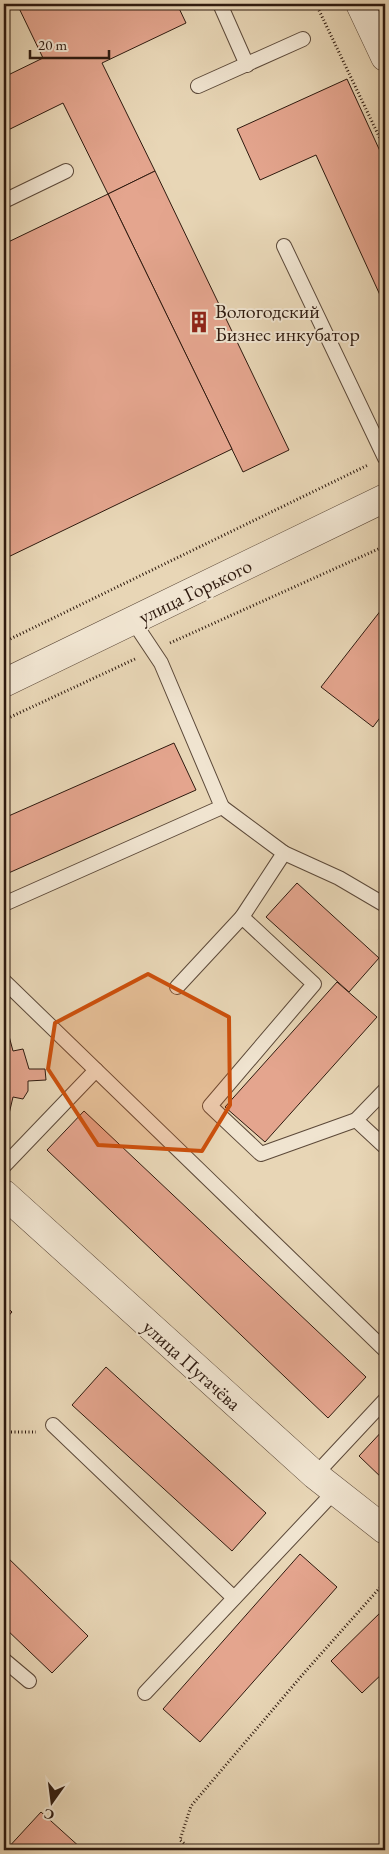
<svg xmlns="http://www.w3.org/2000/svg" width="389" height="1854" viewBox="0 0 389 1854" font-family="'EB Garamond',serif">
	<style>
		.building { fill: #e4a58e; stroke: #2e1a0f }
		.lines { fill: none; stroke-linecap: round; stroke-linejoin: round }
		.service-casing { stroke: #5c4939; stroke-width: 16 }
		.minor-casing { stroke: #5c4939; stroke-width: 29 }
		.path { stroke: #2e1a0f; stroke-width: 3; stroke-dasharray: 1 2.5; stroke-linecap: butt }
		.service { stroke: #f0e4d0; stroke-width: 14 }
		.minor { stroke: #f0e4d0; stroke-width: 28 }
		.marked { fill: #cc500c; fill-opacity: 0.2; stroke: #cc500c; stroke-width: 4; stroke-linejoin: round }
		.labels { text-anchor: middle; stroke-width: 4; stroke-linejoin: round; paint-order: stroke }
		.poi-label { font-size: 20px; fill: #2e1a0f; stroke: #f0e4d0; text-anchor: start }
		.street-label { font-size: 20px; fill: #2e1a0f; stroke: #f0e4d0 }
	</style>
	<rect width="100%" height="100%" fill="#e8d6b6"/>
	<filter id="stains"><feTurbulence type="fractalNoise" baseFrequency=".004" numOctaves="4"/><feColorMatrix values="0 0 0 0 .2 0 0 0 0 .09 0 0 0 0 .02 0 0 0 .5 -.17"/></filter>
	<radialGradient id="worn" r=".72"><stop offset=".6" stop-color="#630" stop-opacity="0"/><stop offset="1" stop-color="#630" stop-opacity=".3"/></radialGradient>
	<g class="building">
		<path d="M17,4H177L186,23L102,63L155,171L108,194L63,103L4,132V77L43,58Z"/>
		<path d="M347,79L385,162V306L316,155L260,180L237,129Z"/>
		<path d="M155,171L289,450L243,472L108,194Z"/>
		<path d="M108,194L232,449L4,559V244Z"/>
		<path d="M385,605V711L373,727L321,687Z"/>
		<path d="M174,743L196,790L4,875V818Z"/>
		<path d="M297,883L379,958L349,992L266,917Z"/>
		<path d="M337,982L377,1017L265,1142L225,1107Z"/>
		<path d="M9,1036L13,1051L23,1049L29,1069H45L46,1080L28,1081V1091L23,1099L13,1097L9,1114L4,1113V1037Z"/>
		<path d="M84,1111L366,1377L328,1418L47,1150Z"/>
		<path d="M4,1304L12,1312L4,1321Z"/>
		<path d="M106,1367L266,1513L232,1551L72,1405Z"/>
		<path d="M385,1428V1481L359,1456Z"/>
		<path d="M4,1554L88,1636L52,1673L4,1627Z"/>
		<path d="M300,1554L337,1587L200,1742L163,1709Z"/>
		<path d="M385,1608V1671L362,1693L331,1661Z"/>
		<path d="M41,1812L82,1849L81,1850H6Z"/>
	</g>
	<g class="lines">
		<g class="service-casing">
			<g id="service">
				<path d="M220,4L247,65"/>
				<path d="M198,86L303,39"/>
				<path d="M4,201L66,171"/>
				<path d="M284,246L385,458"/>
				<path d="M222,807L284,853L339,878L385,905"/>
				<path d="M4,904L222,807L161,663L133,621"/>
				<path d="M242,917L284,853"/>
				<path d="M4,981L385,1350"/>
				<path d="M177,987L242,917L314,984L210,1106L261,1154L356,1120"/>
				<path d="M385,1090L356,1120L385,1147"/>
				<path d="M4,1166L96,1070"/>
				<path d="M53,1425L234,1598"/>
				<path d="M315,1475L385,1400"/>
				<path d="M4,1660L29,1681"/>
				<path d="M145,1693L335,1491"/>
			</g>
		</g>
		<g class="minor-casing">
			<g id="minor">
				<path d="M360,4L385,57"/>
				<path d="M4,683L385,498"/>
				<path d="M4,1194L315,1475L385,1530"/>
			</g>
		</g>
		<g class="path">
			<path d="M316,4L385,149"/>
			<path d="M4,642L368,465"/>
			<path d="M170,643L385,546"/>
			<path d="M4,720L135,659"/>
			<path d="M4,1432H36"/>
			<path d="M192,1850L180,1840L191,1806L304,1673L385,1582"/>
		</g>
		<use href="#service" class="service"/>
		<use href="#minor" class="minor"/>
	</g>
	<path class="marked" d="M148,974L229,1017L230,1105L202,1151L98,1145L48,1069L55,1023Z"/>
	<defs>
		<g id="building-bare" transform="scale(1.725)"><path d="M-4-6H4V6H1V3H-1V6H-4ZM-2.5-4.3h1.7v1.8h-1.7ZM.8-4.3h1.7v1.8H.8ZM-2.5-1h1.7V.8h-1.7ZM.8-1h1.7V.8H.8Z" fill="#8f2418" stroke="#f0e4d0" stroke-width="2.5" paint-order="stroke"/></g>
	</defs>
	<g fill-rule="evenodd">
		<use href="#building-bare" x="199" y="322"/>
	</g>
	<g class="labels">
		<g class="poi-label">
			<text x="215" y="318">Вологодский<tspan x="215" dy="23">Бизнес инкубатор</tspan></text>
		</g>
		<g class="street-label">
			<text transform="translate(195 591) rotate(-26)" y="7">улица Горького</text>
			<text transform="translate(192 1365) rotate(42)" y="7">улица Пугачёва</text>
		</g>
	</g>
	<rect width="389" height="1854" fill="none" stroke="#e8d6b6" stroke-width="20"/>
	<rect x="5" y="5" width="379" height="1844" fill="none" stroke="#2e1a0f" stroke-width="2.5"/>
	<rect x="10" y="10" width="369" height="1834" fill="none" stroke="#2e1a0f"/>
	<g transform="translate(52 1802) rotate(194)" stroke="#f0e4d0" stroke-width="4" paint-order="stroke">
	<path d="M0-4L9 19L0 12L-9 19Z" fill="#2e1a0f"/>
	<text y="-8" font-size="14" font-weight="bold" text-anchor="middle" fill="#2e1a0f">С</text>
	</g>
	<path d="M30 50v8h79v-8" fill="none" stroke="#2e1a0f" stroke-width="2.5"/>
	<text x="38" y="50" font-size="15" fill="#2e1a0f" stroke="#f0e4d0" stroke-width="4" paint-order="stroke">20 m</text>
	<rect width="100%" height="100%" filter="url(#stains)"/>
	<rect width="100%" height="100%" fill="url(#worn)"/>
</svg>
